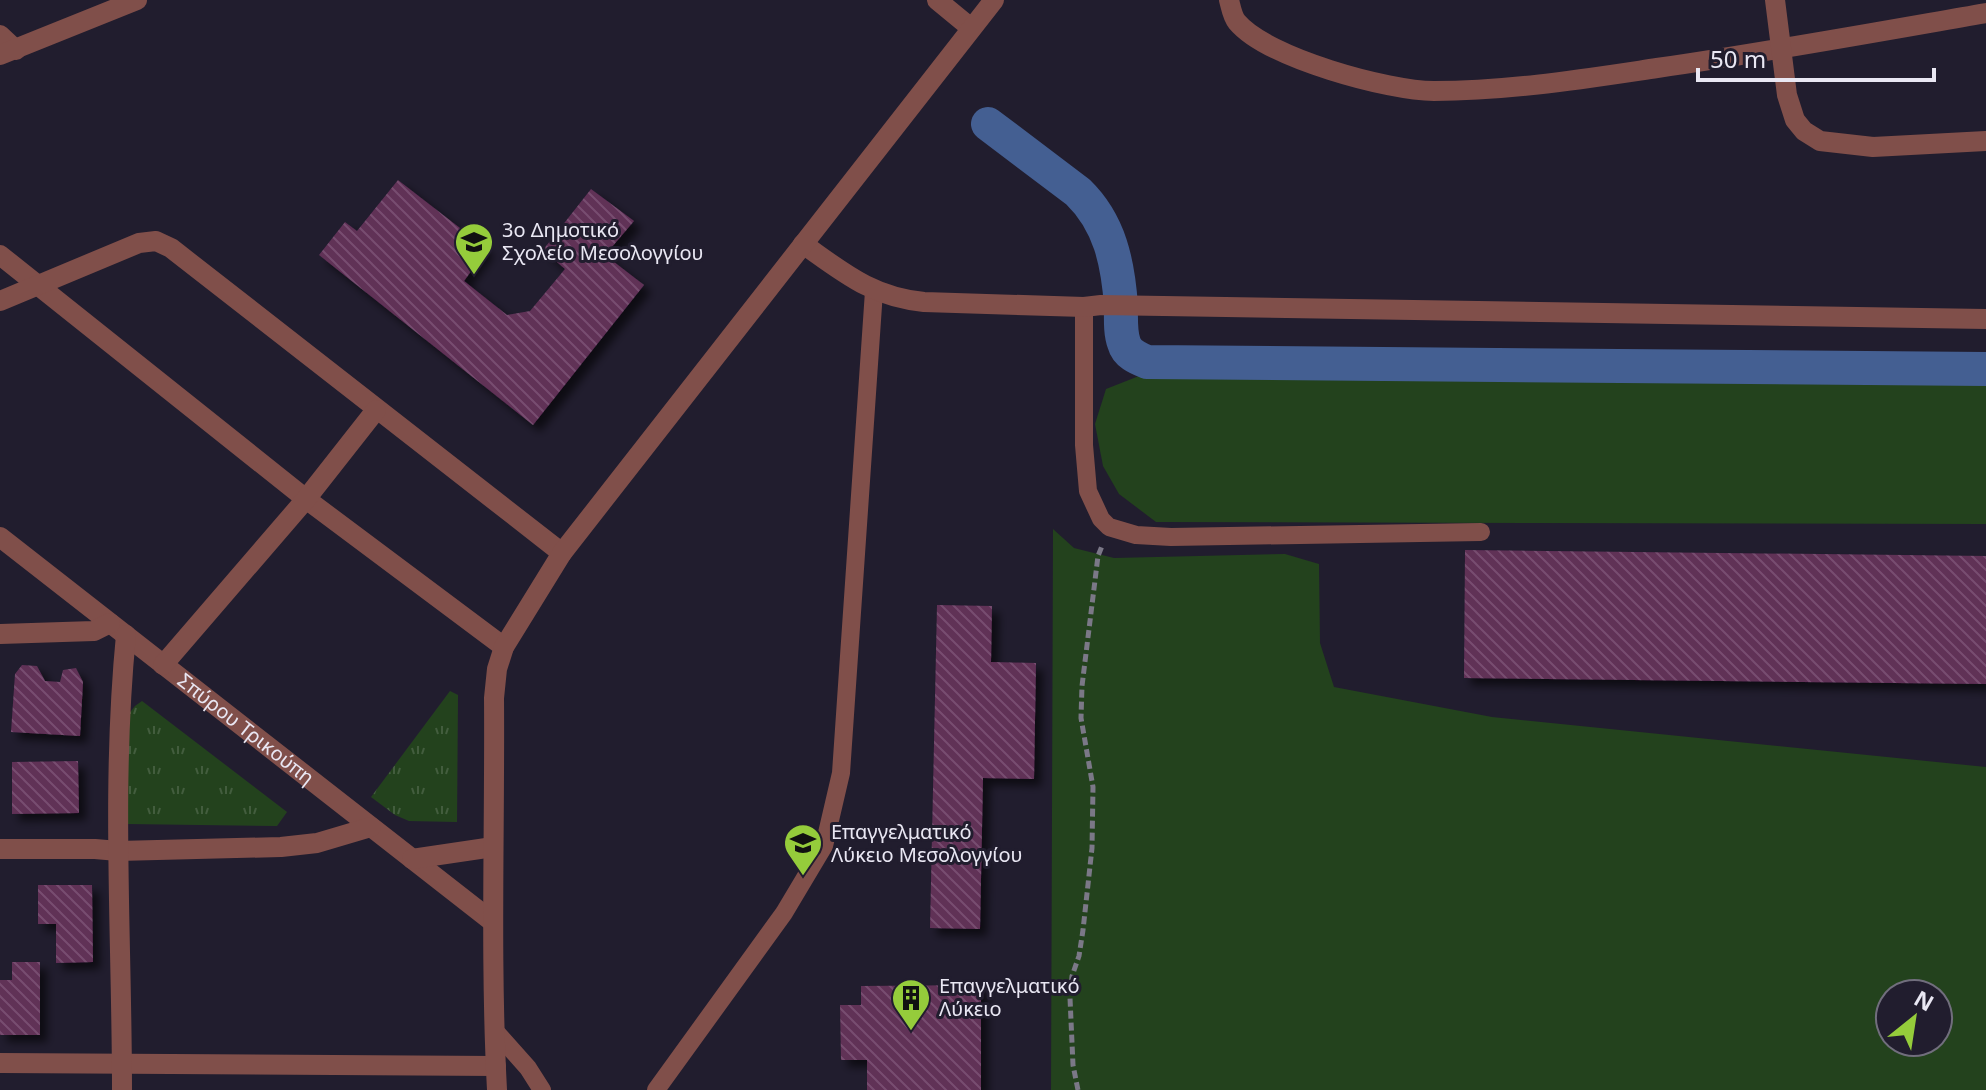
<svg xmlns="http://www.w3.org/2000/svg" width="1986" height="1090" viewBox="0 0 1986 1090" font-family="'Noto Sans',sans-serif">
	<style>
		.grass { fill: #23421d; fill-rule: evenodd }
		.park { fill: url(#park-tufts) }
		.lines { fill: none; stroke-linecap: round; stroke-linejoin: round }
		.canal { stroke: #445f92; stroke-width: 34 }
		.building { fill: url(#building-back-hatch); filter: url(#shadow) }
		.path { stroke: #7b7887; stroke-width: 5; stroke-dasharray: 8 4; stroke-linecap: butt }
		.service { stroke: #804f4a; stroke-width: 18 }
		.minor { stroke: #804f4a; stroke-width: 20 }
		.tertiary { stroke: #804f4a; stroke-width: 20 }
		.labels { text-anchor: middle; stroke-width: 6; stroke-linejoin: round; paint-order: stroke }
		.poi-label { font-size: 20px; fill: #e9e7f3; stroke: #211d2e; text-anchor: start }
		.street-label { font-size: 20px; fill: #e9e7f3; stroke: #211d2e }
	</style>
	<defs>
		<pattern id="park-tufts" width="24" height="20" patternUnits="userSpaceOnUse" patternTransform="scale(2)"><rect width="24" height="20" fill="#23421d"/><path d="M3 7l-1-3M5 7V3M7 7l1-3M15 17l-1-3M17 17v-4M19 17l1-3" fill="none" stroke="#435d3e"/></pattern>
		<pattern id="building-back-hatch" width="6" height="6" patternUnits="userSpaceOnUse" patternTransform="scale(2)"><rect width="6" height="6" fill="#603057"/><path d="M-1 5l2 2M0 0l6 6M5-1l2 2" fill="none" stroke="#774e70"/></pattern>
		<filter id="shadow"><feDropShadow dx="7" dy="7" stdDeviation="4" flood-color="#0009"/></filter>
	</defs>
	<rect width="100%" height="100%" fill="#211d2e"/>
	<g class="grass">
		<path d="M1139,376L1986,383V524L1156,522L1119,494L1103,466L1095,424L1106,389Z"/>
		<path d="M1053,529L1074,548L1114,558L1285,554L1319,564L1320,643L1334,687L1492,717L1986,767V1090H1051ZM1938,994V1042H1890V994Z"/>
	</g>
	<g class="park">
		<path d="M450,691L458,695L457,822L409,821L395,815L371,797Z"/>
		<path d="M142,701L287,812L277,826L128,824L127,716L135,706Z"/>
	</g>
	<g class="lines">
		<path class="canal" d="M988,124L1078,192C1110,223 1118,263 1121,306C1121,318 1120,332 1124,343C1127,354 1137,358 1147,362L1986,369"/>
	</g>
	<g class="building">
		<path d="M398,180L487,249L464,281L507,315L530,311L565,269L543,250L591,189L634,221L605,255L644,285L533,425L319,255L345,222L357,231Z"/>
		<path d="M1465,550L1986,556V684L1464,678Z"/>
		<path d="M937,605L992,606L991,662L1036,663L1034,779L983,778L980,929L930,928Z"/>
		<path d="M22,665L37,666L45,681L60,682L63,670L76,668L83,682L80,736L11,732L15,674Z"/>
		<path d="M78,761L79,813L12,814V762Z"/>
		<path d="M38,885H92L93,962L56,963V924H38Z"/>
		<path d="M12,962H40V1035H0V980H12Z"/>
		<path d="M981,985V1090H867V1060H841L840,1005H861V986Z"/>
	</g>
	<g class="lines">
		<path class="path" d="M1078,1090L1073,1065L1070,998L1072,976L1079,956L1083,930L1092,848L1093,787L1081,718L1082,686L1098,556L1102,546"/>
		<g class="service">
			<path d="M1084,307V445L1088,491L1101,519L1109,527L1136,535L1171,537L1481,532"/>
			<path d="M495,1031L528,1068L542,1090"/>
			<path d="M656,1090L784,913L824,846L841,773L874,291"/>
		</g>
		<g class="minor">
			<path d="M1229,0C1231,7 1232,16 1237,22C1267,58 1389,91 1434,91C1509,91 1583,79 1657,68C1767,52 1877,32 1986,13"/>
			<path d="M1775,0L1787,95L1795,120L1804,131L1820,141L1873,147L1986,141"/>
			<path d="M0,35L16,50"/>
			<path d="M0,255L306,499L504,647"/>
			<path d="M0,301L139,243L156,241L171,248L562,553"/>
			<path id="s1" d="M0,537L493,922"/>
			<path d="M0,634L94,631L110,623"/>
			<path d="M163,665L306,499L376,410"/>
			<path d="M0,849H95L118,851L281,847L317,843L371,827"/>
			<path d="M412,859L493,847"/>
			<path d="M0,1063L496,1066"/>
			<path d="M122,1090C122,938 111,787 126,635"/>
		</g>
		<g class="tertiary">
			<path d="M937,0L971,28"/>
			<path d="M0,55L137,0"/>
			<path d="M803,244C844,273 872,297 924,302L1084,307L1101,305L1986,319"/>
			<path d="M497,1090C490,960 495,829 494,698L497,669L504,647L562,553L994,0"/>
		</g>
	</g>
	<defs>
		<g id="school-pin" transform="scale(2)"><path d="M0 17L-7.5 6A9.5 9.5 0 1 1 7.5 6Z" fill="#95cc3b" stroke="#211d2e"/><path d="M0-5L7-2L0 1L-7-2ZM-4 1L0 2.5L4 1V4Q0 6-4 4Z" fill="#111"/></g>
		<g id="building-pin" transform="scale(2)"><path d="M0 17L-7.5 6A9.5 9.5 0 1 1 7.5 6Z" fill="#95cc3b" stroke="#211d2e"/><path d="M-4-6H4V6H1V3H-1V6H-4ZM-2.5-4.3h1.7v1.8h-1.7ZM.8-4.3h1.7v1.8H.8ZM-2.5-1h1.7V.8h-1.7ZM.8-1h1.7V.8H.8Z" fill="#111"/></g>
	</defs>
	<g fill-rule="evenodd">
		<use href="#school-pin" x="474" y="242"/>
		<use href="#school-pin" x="803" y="843"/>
		<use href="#building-pin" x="911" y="998"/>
	</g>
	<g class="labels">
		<g class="poi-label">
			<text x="502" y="237">3ο Δημοτικό<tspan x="502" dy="23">Σχολείο Μεσολογγίου</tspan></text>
			<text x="831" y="839">Επαγγελματικό<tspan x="831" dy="23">Λύκειο Μεσολογγίου</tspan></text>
			<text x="939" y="993">Επαγγελματικό<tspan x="939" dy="23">Λύκειο</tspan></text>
		</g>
		<g class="street-label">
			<text dy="7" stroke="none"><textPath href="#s1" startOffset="312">Σπύρου Τρικούπη</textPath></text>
		</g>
	</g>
	<g transform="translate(1914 1018) rotate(30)"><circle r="38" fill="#211d2e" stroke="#716e7d" stroke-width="2"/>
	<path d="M0-6L14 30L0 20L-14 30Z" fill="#95cc3b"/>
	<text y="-12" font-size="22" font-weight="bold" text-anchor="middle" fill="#e9e7f3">N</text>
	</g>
	<path d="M1698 68v12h236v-12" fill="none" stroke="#e9e7f3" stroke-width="4"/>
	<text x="1710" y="68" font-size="24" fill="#e9e7f3" stroke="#211d2e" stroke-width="6" paint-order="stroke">50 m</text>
</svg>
